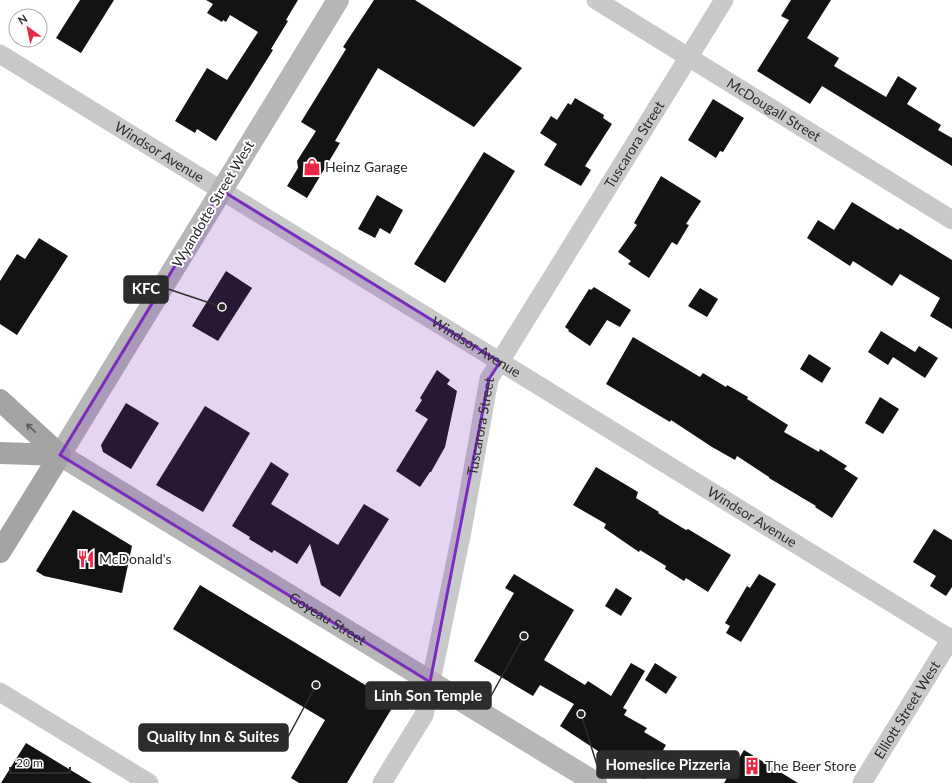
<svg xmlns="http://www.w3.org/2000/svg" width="952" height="783" viewBox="0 0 952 783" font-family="Lato,sans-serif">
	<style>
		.building { fill: #131313 }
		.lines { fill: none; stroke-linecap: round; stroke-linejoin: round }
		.street { stroke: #c9c9c9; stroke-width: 19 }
		.secondary { stroke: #b6b6b6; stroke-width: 22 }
		.primary { stroke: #a4a4a4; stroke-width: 22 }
		.oneway { stroke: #5c5c5c }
		.marked { fill: #7b2cbf; fill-opacity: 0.2; stroke: #7b2cbf; stroke-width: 3; stroke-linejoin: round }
		.labels { text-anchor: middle; stroke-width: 4; stroke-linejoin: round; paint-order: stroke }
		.street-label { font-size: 14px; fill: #2c2c2c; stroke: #fff }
		.poi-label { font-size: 14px; fill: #2c2c2c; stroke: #fff; text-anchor: start }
		.leader { fill: none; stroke: #2c2c2c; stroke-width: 1.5 }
		.callout-dot { fill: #2c2c2c; stroke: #fff; stroke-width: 1.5 }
		.callout { fill: #2c2c2c; stroke: #2c2c2c; stroke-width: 1.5 }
		.callout-label { font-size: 15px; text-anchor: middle; font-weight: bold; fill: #fff }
	</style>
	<rect width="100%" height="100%" fill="#fff"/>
	<g class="building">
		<path d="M80,0H114L81,53L56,38Z"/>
		<path d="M206,0H298L286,20L288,21L271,49L273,50L216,141L197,129L195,133L175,121L207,68L227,80L258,32L230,15L226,22L223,20L222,22L207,13L213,4Z"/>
		<path d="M374,0H415L522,68L474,127L378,68L335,141L340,143L307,198L287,186L298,168L297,161L316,131L301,122L346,49L343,47Z"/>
		<path d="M791,0H831L807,38L839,58L834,66L886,97L898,76L917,88L907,104L941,125L938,130L952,138V166L822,86L810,104L757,71L789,20L781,16Z"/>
		<path d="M575,98L604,115L603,118L612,124L585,166L591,170L581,186L544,165L557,144L540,133L551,116L557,120L568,103L571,105Z"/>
		<path d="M713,99L744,118L723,152L720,151L716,158L688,140Z"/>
		<path d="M484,152L515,171L445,283L414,264Z"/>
		<path d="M661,176L701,201L686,224L689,225L677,245L672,242L649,278L628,264L631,261L618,252L637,225L634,223Z"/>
		<path d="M377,195L403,210L390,234L380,228L375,238L358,229Z"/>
		<path d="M852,202L898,230L900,228L952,260V329L930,316L940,298L900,274L892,286L853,261L850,266L807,238L818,220L834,230Z"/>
		<path d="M39,238L68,256L17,335L0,324V281L17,254L25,259Z"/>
		<path d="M226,271L252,288L218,341L192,326Z"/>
		<path d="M594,287L631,310L620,327L607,320L590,346L568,331L569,330L565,327L589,289L591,290Z"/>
		<path d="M700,288L718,299L707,317L688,306Z"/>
		<path d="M881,331L915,352L919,346L938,358L925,378L893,357L888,365L868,352Z"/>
		<path d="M633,337L700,377L703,373L726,387L727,385L748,397L747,399L788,425L784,432L819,452L820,449L847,466L844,469L858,478L832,518L815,507L816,506L769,478V477L737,456L735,460L712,447L671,420L670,422L606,384Z"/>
		<path d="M809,354L831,368L822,383L800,369Z"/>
		<path d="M437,370L450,380L447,384L457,391L445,447L431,472H430L420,487L396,471L428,419L415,411L422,400L420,398Z"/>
		<path d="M880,397L899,409L883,434L865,423Z"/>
		<path d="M126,403L159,423L131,469L103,452L101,445Z"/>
		<path d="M205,406L250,433L203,512L156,485Z"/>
		<path d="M271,462L289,474L271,504L338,545L364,504L389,519L340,597L321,585L310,544L297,564L274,550L272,553L249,539L250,537L232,526Z"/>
		<path d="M596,467L638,492L636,498L659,512L658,513L686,530L688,529L731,555L708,592L686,578L684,581L665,569L666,566L640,550L639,552L604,528L606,524L573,505Z"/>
		<path d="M73,510L132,546L122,593L44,576L36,571Z"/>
		<path d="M934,529L952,540V587L946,596L930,586L936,576L913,562Z"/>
		<path d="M514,574L574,610L544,660L585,685L588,681L611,696L631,663L645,671L623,708L627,710L624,715L647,728L644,732L666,745L663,750L665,751L649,776L648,775L645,779L607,757L560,726L574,704L540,685L533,696L474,661L514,593L505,588Z"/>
		<path d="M759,574L776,584L741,642L726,633L730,626L725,623L747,586L750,588Z"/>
		<path d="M200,585L395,703L347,783H299L291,778L325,720L173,629Z"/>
		<path d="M616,588L632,598L621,616L605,606Z"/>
		<path d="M655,663L677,677L666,694L645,680Z"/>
		<path d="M26,743L92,783H1Z"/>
		<path d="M744,750L798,783H724Z"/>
	</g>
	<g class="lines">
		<g class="street">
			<path id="s1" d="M596,0L952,220"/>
			<path id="s2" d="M0,54L952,640"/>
			<path d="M0,692L149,783"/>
			<path id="s3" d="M382,783L424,715L462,531L489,379L724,0"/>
			<path id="s4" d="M862,783L952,637"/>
		</g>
		<path class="secondary" id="s5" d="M338,0L60,455L596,783"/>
		<g class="primary">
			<path d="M0,400L60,455"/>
			<path d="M0,453L60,455"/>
			<path d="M0,552L60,455"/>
		</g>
	</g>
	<defs><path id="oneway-shaft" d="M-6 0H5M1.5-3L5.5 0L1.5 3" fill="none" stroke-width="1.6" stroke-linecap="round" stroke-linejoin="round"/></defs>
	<use class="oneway" href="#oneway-shaft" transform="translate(31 428) rotate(-137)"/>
	<path class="marked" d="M221,190L500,362L489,379L430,682L60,455Z"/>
	<defs>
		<g id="shop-bare" transform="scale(1.38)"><path d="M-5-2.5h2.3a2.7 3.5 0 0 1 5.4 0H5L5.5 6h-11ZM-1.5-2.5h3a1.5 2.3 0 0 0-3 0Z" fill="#e82846" stroke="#fff" stroke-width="2.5" paint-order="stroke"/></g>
		<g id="restaurant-bare" transform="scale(1.38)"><path d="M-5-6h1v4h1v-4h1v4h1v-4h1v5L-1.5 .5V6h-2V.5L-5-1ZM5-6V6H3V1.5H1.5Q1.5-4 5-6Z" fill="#e82846" stroke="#fff" stroke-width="2.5" paint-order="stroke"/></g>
		<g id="building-bare" transform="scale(1.38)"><path d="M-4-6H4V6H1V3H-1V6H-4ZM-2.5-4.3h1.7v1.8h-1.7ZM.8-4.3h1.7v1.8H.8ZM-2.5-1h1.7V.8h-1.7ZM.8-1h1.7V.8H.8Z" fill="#e82846" stroke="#fff" stroke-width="2.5" paint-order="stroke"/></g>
	</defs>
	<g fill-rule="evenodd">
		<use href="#shop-bare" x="312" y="167"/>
		<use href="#restaurant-bare" x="86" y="559"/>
		<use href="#building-bare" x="752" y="766"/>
	</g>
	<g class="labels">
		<g class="street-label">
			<text dy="5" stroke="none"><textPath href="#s1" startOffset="209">McDougall Street</textPath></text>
			<text dy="5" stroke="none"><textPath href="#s3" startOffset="698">Tuscarora Street</textPath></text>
			<text dy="5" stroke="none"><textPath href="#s2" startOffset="187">Windsor Avenue</textPath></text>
			<text transform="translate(213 204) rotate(-59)" y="5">Wyandotte Street West</text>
			<text dy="5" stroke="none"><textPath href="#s2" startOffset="559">Windsor Avenue</textPath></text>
			<text dy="5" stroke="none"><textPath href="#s3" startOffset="374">Tuscarora Street</textPath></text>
			<text dy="5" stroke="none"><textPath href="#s2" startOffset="883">Windsor Avenue</textPath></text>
			<text dy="5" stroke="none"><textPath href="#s5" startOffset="847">Goyeau Street</textPath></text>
			<text dy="5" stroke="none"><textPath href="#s4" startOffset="86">Elliott Street West</textPath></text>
		</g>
		<g class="poi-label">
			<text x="325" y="172">Heinz Garage</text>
			<text x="99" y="564">McDonald's</text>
			<text x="765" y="771">The Beer Store</text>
		</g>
	</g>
	<path class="leader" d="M222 307L168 289M524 636L491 696M316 685L288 737M581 714L597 765"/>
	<g class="callout-dot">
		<circle cx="222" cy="307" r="4"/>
		<circle cx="524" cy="636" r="4"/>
		<circle cx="316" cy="685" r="4"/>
		<circle cx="581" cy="714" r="4"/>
	</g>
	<g class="callout">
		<rect x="124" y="276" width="44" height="27" rx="4"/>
		<rect x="366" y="682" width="125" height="27" rx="4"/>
		<rect x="139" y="724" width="149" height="27" rx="4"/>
		<rect x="597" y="751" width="142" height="27" rx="4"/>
	</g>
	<g class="callout-label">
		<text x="146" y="294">KFC</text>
		<text x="428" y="701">Linh Son Temple</text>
		<text x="213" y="742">Quality Inn &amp; Suites</text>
		<text x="668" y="770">Homeslice Pizzeria</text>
	</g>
	<g transform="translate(28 28) rotate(327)"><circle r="19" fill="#ffffff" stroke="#ababab"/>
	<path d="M0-3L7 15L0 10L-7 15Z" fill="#e82846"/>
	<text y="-6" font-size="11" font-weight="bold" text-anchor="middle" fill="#2c2c2c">N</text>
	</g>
	<path d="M10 767v6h60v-6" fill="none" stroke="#2c2c2c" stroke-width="2"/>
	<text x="16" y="767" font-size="12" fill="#2c2c2c" stroke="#ffffff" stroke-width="3" paint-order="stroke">20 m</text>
</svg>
